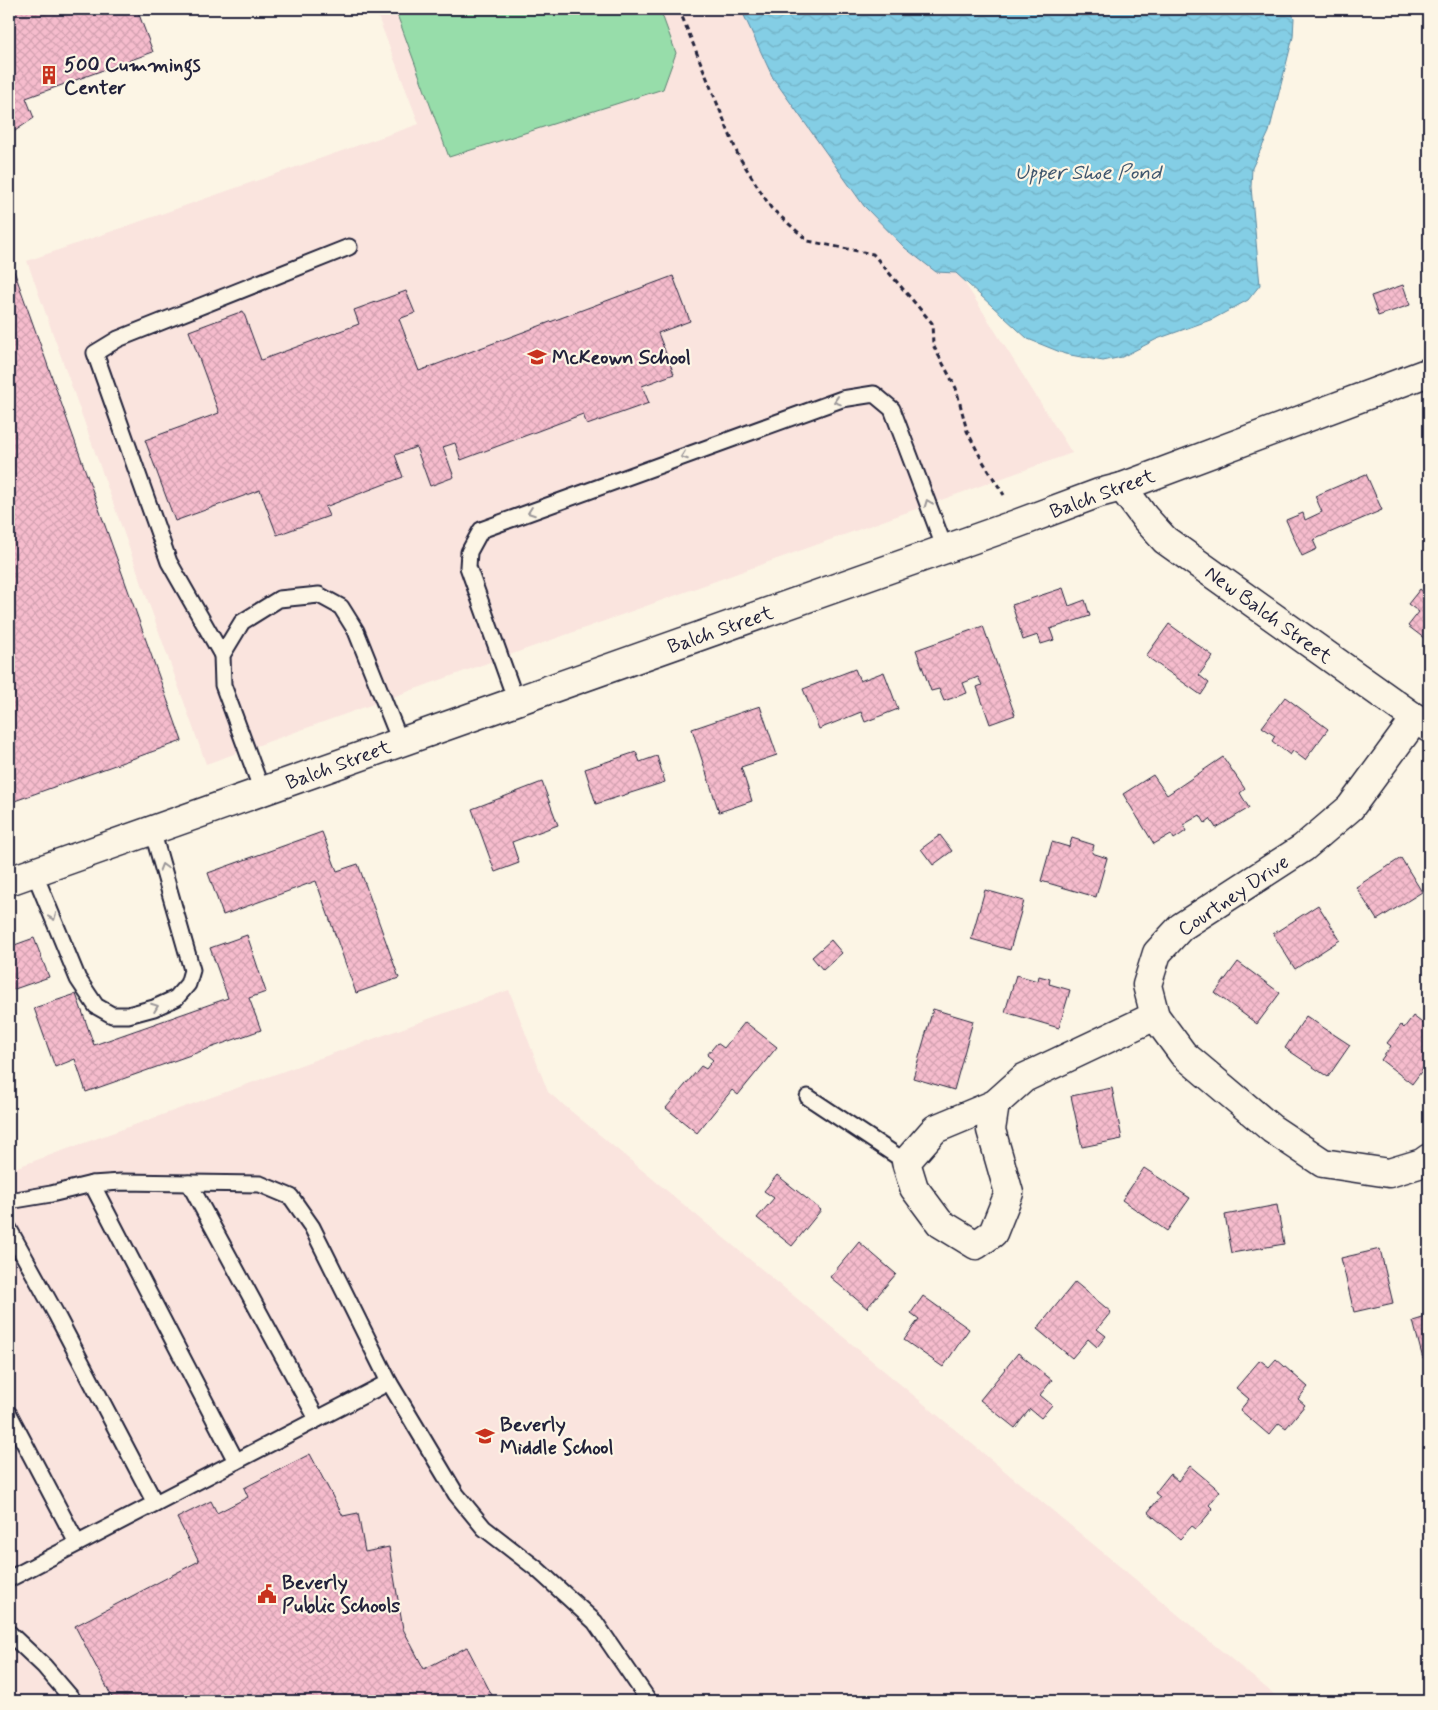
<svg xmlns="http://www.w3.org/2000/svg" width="1438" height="1710" viewBox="0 0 1438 1710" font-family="Mynerve,sans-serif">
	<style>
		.built { fill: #fae4de }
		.park { fill: #97ddaa; stroke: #5c8072 }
		.water { fill: url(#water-waves); stroke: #5d89a1 }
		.building { fill: url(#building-cross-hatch); stroke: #22223b }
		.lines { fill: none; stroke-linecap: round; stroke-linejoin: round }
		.lane-casing { stroke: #22223b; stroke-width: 19 }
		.street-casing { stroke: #22223b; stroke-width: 31 }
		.secondary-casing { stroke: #22223b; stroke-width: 31 }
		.path { stroke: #22223b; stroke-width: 3; stroke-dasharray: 5 4; stroke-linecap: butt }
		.lane { stroke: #fcf5e5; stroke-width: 15 }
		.street { stroke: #fcf5e5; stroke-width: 28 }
		.secondary { stroke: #fcf5e5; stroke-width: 28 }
		.oneway { stroke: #9a9698 }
		.labels { text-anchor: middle; stroke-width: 4.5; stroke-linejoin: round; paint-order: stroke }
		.poi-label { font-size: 20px; font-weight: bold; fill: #22223b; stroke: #fcf5e5; text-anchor: start }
		.street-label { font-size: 20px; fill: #22223b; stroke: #fcf5e5 }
		.water-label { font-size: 21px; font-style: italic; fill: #3f566e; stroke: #fcf5e5 }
	</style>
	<defs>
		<pattern id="water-waves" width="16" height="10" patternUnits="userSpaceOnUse" patternTransform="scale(1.25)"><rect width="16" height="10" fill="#84cee5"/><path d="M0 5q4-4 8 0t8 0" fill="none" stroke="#72b1c5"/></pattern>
		<pattern id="building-cross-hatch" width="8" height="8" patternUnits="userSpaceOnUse" patternTransform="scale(1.25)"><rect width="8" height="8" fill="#f6bccd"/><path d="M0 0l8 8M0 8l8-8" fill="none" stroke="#d3a1b1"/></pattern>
	</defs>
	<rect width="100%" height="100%" fill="#fcf5e5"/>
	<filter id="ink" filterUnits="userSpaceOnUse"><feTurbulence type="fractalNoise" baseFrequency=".02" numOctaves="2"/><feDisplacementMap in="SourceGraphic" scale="10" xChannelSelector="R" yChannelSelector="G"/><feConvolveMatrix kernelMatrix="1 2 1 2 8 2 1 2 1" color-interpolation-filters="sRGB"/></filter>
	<g filter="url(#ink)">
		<g class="built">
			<path d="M375,9H802L811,39L1072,453L206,764L27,261L419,124Z"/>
			<path d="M509,990L548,1092L1282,1701H9V1170Z"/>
		</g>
		<path class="park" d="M395,9H660L676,53L663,89L449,157Z"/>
		<path class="water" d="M741,9H1290L1294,18L1293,37L1269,132L1252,168L1251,187L1260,285L1248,300L1213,319L1157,339L1122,357L1103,361L1065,354L1028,339L956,273L936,272L905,248L864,206L773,78Z"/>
		<g class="building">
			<path d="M9,9H137L153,52L26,98L34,118L9,135Z"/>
			<path d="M9,257L182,741L9,803Z"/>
			<path d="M673,276L690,321L658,333L674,374L642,386L649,403L587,425L583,414L461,460L455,443L443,447L454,477L430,486L416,447L395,455L403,477L325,507L329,516L277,535L260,490L175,521L145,440L219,413L189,331L243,311L261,360L359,324L354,310L406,291L415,313L399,319L419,371Z"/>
			<path d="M1403,285L1410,305L1378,316L1371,296Z"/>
			<path d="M1366,474L1382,510L1313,540L1317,549L1302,556L1286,520L1303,513L1305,520L1322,512L1315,496Z"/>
			<path d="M1063,588L1069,606L1085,600L1090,616L1050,629L1054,640L1041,644L1038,635L1023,640L1012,605Z"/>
			<path d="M1420,589L1429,596V642L1408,626L1419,612L1408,604Z"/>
			<path d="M1169,624L1213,656L1199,675L1209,683L1201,695L1146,656Z"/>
			<path d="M983,626L1015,715L990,724L977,687L982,685L978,677L963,683L967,693L944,701L939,689L931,691L916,650Z"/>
			<path d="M855,669L860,681L884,672L898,709L865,722L861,712L819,729L803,689Z"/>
			<path d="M1285,697L1328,729L1305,760L1293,751L1290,755L1272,741L1275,736L1262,727Z"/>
			<path d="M760,706L777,755L741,767L752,801L719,812L692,729Z"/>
			<path d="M636,752L640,762L657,756L665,782L596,804L585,769Z"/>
			<path d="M1223,757L1245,789L1240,793L1249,808L1216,828L1210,819L1205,823L1200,815L1183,825L1186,831L1174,839L1171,834L1154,844L1123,794L1153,775L1167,795Z"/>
			<path d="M542,782L558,825L512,842L519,863L495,872L472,809Z"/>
			<path d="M322,832L337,871L358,864L399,978L356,993L316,881L223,915L208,873Z"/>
			<path d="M940,835L952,851L933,865L921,849Z"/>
			<path d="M1072,838L1094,845L1092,853L1107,858L1096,897L1041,881L1052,842L1069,847Z"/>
			<path d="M1401,858L1422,892L1377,920L1356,887Z"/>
			<path d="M985,890L1024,901L1010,950L971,939Z"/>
			<path d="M1318,905L1340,940L1295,969L1273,934Z"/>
			<path d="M247,935L266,992L249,998L261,1030L86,1092L75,1059L55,1067L34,1008L76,994L94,1045L228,998L210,948Z"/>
			<path d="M34,938L49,977L9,991V947Z"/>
			<path d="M831,940L842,953L823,970L812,957Z"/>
			<path d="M1238,962L1280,993L1257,1024L1215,993Z"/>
			<path d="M1016,975L1038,981L1039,976L1050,979L1049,984L1070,990L1059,1028L1005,1012Z"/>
			<path d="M933,1009L973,1021L954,1090L913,1078Z"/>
			<path d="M1306,1016L1350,1045L1328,1077L1285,1048Z"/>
			<path d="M1413,1016L1429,1028V1061L1412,1084L1381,1060L1391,1046L1387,1043L1401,1025L1404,1028Z"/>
			<path d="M745,1022L777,1047L738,1095L732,1090L697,1133L666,1108L701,1066L706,1069L713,1060L707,1055L717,1043L724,1048Z"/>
			<path d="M1112,1088L1122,1139L1082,1147L1071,1096Z"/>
			<path d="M1144,1168L1190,1198L1167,1231L1122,1200Z"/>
			<path d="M777,1175L821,1210L792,1246L757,1218L774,1198L764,1191Z"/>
			<path d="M1277,1205L1284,1244L1232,1253L1225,1215Z"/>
			<path d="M859,1242L896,1274L867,1308L830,1277Z"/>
			<path d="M1380,1249L1393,1303L1354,1312L1341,1258Z"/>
			<path d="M1075,1282L1111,1312L1097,1329L1106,1336L1097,1347L1088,1339L1072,1358L1037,1329Z"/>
			<path d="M923,1296L969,1329L943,1367L904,1340L919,1319L911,1313Z"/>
			<path d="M1429,1316V1357L1423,1359L1413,1321Z"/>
			<path d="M1018,1353L1052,1380L1040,1395L1052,1405L1041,1418L1030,1409L1015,1428L980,1400Z"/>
			<path d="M1276,1359L1308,1387L1298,1399L1305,1405L1286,1428L1279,1423L1269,1435L1240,1410L1249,1399L1236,1388L1260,1360L1269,1367Z"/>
			<path d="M310,1454L343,1516L358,1513L365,1552L389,1547L403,1629L424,1669L467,1647L495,1701H114L75,1626L199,1561L177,1518L211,1501L217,1513L248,1497L244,1488Z"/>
			<path d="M1190,1466L1220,1491L1209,1505L1213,1509L1196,1529L1192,1526L1180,1539L1148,1512L1160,1497L1155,1493L1170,1474L1178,1481Z"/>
		</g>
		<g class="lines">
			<g class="lane-casing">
				<g id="lane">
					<path d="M222,655L169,562L95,353L118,339L349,247"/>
					<path d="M516,701L468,567L469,552L481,530L842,399L874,394L892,409L945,549"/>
					<path d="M262,791L223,685L222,655L242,622L279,599L319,595L341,607L356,631L400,741"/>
					<path d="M34,872L78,979L96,1006L112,1015H128L154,1008L176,998L188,984L192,970L152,830"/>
					<path d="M808,1097L906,1162"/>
					<path d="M189,1183L317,1419"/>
					<path d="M92,1184L236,1461"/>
					<path d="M9,1201L51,1194L92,1184L121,1182L260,1184L291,1197L312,1227L389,1382L456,1494L484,1528L537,1569L595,1622L649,1701"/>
					<path d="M9,1229L56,1314L155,1503"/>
					<path d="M9,1414L77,1543"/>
					<path d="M9,1579L389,1382"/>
					<path d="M9,1633L44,1666L74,1701"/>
				</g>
			</g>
			<g class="street-casing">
				<g id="street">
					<path d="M1122,487L1145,518L1165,540L1429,728"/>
					<path d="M1416,718L1350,808L1303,848L1181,927L1157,953L1147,985L1155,1016L1183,1054L1272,1129L1323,1163L1389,1173L1422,1163L1429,1158"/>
					<path d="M995,1104L991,1130L1009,1193L993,1233L976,1245L940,1223L914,1188L906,1162L935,1129Z"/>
					<path d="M995,1104L1024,1078L1155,1016"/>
				</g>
			</g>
			<g class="secondary-casing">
				<path id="secondary" d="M9,881L1016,524L1099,493L1122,487L1429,372"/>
			</g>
			<path class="path" d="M679,9L738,155L771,208L808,241L873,254L932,323L933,345L956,388L967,431L982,460L1004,495"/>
			<use href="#lane" class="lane"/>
			<use href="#street" class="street"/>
			<use href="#secondary" class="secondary"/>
		</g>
		<defs><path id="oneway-chevron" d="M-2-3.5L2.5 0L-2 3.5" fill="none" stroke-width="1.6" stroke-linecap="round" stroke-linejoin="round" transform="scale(1.25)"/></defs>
		<g class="oneway">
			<use href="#oneway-chevron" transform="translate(837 401) rotate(162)"/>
			<use href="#oneway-chevron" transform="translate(684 456) rotate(160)"/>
			<use href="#oneway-chevron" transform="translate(928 503) rotate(-111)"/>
			<use href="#oneway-chevron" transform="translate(531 512) rotate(160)"/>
			<use href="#oneway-chevron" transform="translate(163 867) rotate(-106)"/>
			<use href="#oneway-chevron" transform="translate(53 917) rotate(68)"/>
			<use href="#oneway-chevron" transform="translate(155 1007) rotate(-21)"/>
		</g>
	</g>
	<defs>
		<g id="building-bare" transform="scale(1.5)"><path d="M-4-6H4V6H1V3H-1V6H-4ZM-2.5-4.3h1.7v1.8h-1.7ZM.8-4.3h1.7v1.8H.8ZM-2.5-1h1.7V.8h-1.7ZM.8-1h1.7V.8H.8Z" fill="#c8321e" stroke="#fcf5e5" stroke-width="2.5" paint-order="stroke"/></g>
		<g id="school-bare" transform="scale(1.5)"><path d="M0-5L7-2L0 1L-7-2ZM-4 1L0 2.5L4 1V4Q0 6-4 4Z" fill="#c8321e" stroke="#fcf5e5" stroke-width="2.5" paint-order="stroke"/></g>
		<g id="civic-bare" transform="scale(1.5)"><path d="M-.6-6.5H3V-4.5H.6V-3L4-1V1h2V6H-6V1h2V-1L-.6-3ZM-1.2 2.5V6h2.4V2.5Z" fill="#c8321e" stroke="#fcf5e5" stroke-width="2.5" paint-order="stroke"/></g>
	</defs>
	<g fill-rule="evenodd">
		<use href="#building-bare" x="49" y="75"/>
		<use href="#school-bare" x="537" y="357"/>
		<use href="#school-bare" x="485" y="1436"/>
		<use href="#civic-bare" x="267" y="1594"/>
	</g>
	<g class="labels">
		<g class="poi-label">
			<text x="64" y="71">500 Cummings<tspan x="64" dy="23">Center</tspan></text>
			<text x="552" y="364">McKeown School</text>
			<text x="500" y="1431">Beverly<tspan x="500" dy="23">Middle School</tspan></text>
			<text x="282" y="1589">Beverly<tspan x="282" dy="23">Public Schools</tspan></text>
		</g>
		<g class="street-label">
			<text transform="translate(1102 493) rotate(-20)" y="7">Balch Street</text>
			<text transform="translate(1269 614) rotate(36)" y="7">New Balch Street</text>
			<text transform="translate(720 629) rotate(-19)" y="7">Balch Street</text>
			<text transform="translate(338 764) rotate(-20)" y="7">Balch Street</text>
			<text transform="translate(1233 895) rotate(-34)" y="7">Courtney Drive</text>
		</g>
		<g class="water-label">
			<text x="1088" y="179">Upper Shoe Pond</text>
		</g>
	</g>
	<rect width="1438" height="1710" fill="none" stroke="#fcf5e5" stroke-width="30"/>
	<rect x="15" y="15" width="1408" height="1680" fill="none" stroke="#22223b" stroke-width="2" filter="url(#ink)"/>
</svg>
